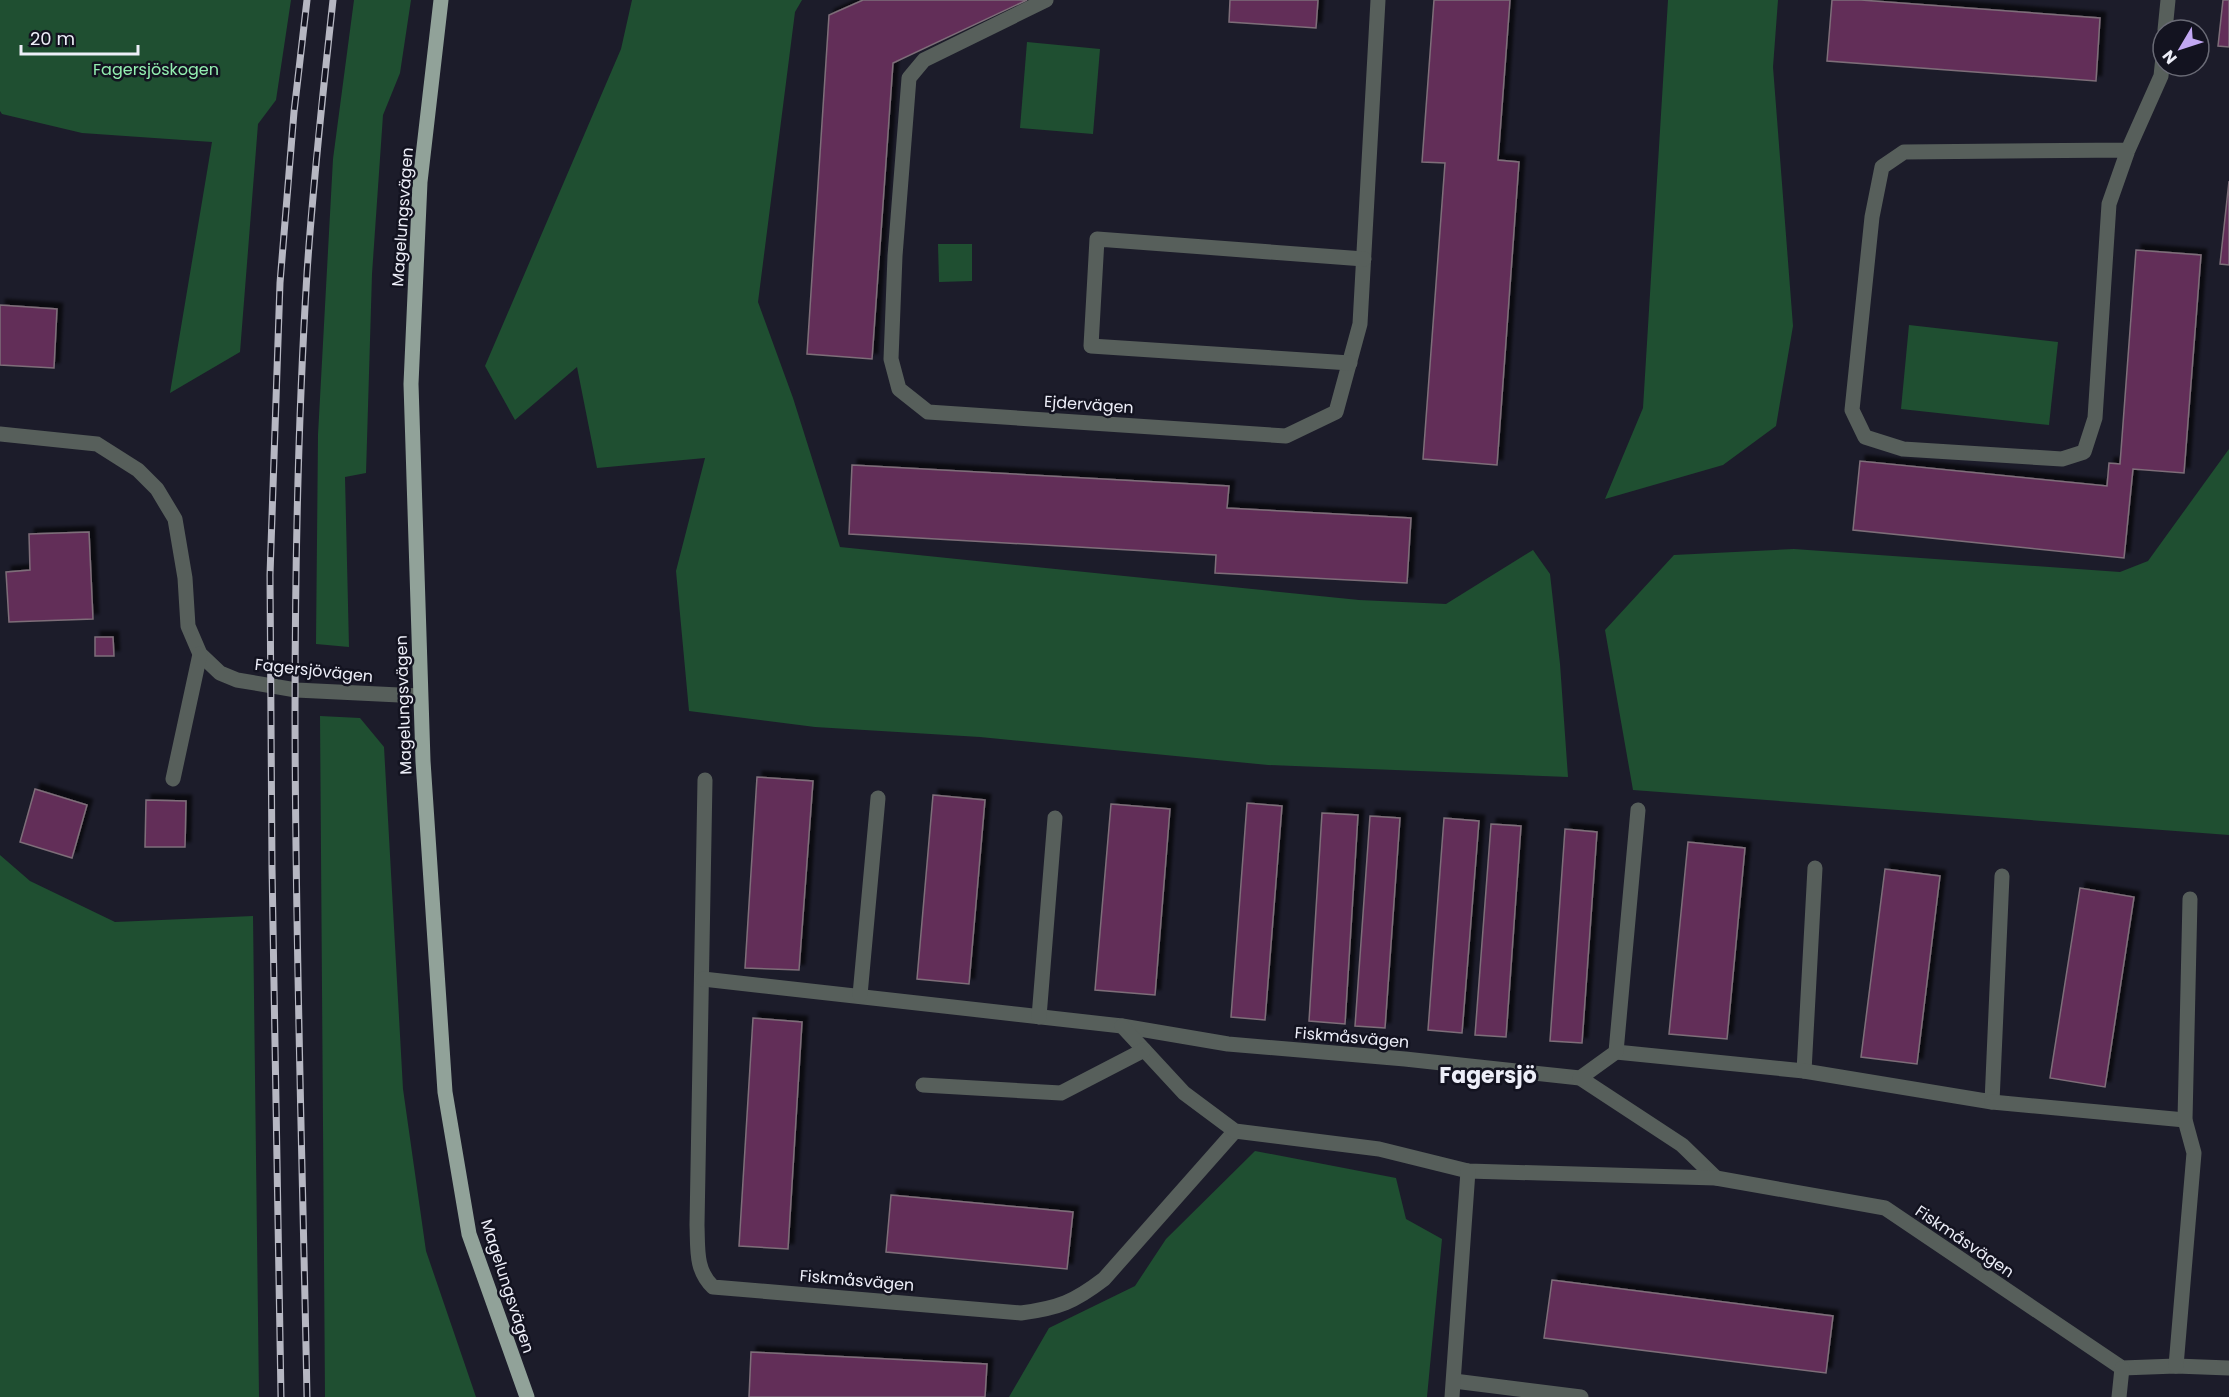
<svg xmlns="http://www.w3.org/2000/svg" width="2229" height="1397" viewBox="0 0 2229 1397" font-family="Poppins,sans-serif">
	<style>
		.green { fill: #1f4f31 }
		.building { fill: #622f59; stroke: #7e6e79; stroke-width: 1.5; filter: url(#shadow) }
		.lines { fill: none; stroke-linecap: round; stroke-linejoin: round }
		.minor { stroke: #575f5b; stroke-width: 15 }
		.major { stroke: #91a299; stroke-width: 15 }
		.rail-casing { stroke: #b6b7c2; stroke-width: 7 }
		.rail { stroke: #131320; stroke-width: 4.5; stroke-dasharray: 14; stroke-linecap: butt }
		.labels { text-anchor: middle; stroke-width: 5; stroke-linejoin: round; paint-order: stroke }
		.park-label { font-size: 16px; fill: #93efb1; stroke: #131320 }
		.street-label { font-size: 16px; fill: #edeef8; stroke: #131320 }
		.district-label { font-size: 22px; font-weight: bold; fill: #edeef8; stroke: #131320 }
	</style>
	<defs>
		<filter id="shadow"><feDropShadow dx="5.5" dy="-5.5" stdDeviation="1.5" flood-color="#0009"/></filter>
	</defs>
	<rect width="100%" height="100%" fill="#1c1c2a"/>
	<g class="green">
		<path d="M0,0H291L276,100L258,124L240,352L170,393L212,142L82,133L2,114L0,111Z"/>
		<path d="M354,0H411L400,73L383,115L372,274L366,473L345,477L349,647L316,644L318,435L333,159Z"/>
		<path d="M632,0H802L795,12L758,302L793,398L840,547L1359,600L1446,604L1533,550L1550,574L1560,664L1568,777L1268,765L980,737L815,727L689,711L676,571L705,458L597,468L577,367L515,420L485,366L621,49Z"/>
		<path d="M1668,0H1778L1773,67L1793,326L1776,426L1723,465L1605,499L1643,408Z"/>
		<path d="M1027,42L1100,49L1093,134L1020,128Z"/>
		<path d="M938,244H972V281L939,282Z"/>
		<path d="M1909,325L2058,342L2049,425L1901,409Z"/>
		<path d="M2229,449V835L1633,790L1605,630L1674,555L1794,549L2120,572L2148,561Z"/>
		<path d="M320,716L360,718L384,747L403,1089L426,1251L476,1397H325Z"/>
		<path d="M0,855L30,881L115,922L253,916L259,1397H0Z"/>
		<path d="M1255,1151L1396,1178L1406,1219L1442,1239L1427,1397H1009L1049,1328L1135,1286L1166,1239Z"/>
	</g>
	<g class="building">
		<path d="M863,0H1027L893,63L872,359L807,354L829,15Z"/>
		<path d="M1230,0H1318L1316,28L1229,22Z"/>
		<path d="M1434,0H1510L1498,160L1519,162L1497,465L1423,459L1445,163L1422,162Z"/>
		<path d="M1832,0H1861L2100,18L2096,81L1827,61Z"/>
		<path d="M2223,0H2229V47L2218,46Z"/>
		<path d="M2229,181V265L2220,264Z"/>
		<path d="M2136,250L2201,255L2184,473L2133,469L2124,558L1853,530L1860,461L2107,486L2109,463L2120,464Z"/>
		<path d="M0,305L57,309L54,368L0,365Z"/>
		<path d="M852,465L1229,486L1227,508L1411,518L1407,583L1215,573L1216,555L849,534Z"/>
		<path d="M89,532L93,619L9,622L6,572L30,570L29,534Z"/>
		<path d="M95,637H113L114,656H95Z"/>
		<path d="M757,777L813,781L799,970L745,968Z"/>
		<path d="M35,789L87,805L72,858L20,842Z"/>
		<path d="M933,795L985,800L969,984L917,979Z"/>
		<path d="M146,800L186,801L185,847H145Z"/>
		<path d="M1247,803L1282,806L1265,1020L1231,1017Z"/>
		<path d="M1111,804L1170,809L1155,995L1095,990Z"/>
		<path d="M1322,813L1358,815L1345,1024L1309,1021Z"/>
		<path d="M1370,816L1400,818L1385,1028L1355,1026Z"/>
		<path d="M1444,818L1479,821L1462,1033L1428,1030Z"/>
		<path d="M1491,824L1521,826L1506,1037L1475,1035Z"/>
		<path d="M1565,829L1597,832L1582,1043L1550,1041Z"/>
		<path d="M1688,842L1745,848L1727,1039L1669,1034Z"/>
		<path d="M1885,869L1940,876L1917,1064L1861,1057Z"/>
		<path d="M2080,888L2134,897L2105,1087L2050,1078Z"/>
		<path d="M753,1018L802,1022L788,1249L739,1246Z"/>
		<path d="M891,1195L1073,1212L1067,1269L886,1252Z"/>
		<path d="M1552,1280L1833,1316L1826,1373L1544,1338Z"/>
		<path d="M751,1352L987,1364L985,1397H749Z"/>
	</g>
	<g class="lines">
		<g class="minor">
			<path d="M1046,0L924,60L909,78L895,256L891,359L899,389L928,412L1286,436L1336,412L1360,324L1378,0"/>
			<path d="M2165,30L2168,0"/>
			<path d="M2128,150L1904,152L1882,167L1872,217L1852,410L1865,437L1903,449L2062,459L2084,452L2095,418L2109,204L2128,150L2161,76L2163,57"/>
			<path d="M1350,363L1091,346L1097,239L1364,259"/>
			<path d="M0,434L97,444L138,470L157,489L175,519L185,578L188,626L200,654L220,673L237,680L296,690L420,696"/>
			<path d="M173,779L200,654"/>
			<path d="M705,780L697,1225C698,1248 695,1270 713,1287L1021,1313C1059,1308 1074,1302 1104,1279L1235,1131"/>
			<path d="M703,979L1122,1026L1228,1044L1405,1059L1580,1078L1682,1145L1716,1178"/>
			<path d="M860,995L878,798"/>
			<path d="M1039,1017L1055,818"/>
			<path d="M1122,1026L1184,1093L1235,1131L1379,1149L1468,1171L1716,1178L1885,1208L2122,1368L2176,1366L2229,1368"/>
			<path d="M1616,1052L1804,1071L1815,868"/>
			<path d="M1804,1071L1992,1102L2002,876"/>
			<path d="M1580,1078L1616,1052L1638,810"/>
			<path d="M923,1085L1061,1093L1144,1050"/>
			<path d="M1992,1102L2185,1120"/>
			<path d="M2176,1366L2194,1153L2185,1120L2190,899"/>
			<path d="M1454,1381L1581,1397"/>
			<path d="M1452,1397L1468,1171"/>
			<path d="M2119,1397L2122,1368"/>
		</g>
		<path class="major" d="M441,0L420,182L411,384L423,761L445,1092L469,1234L527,1397"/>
		<g class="rail-casing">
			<g id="rail">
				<path d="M281,1397L272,867L270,575L280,283L294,112L307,0"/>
				<path d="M307,1397C300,1024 284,646 307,273C313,182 323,91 333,0"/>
			</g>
		</g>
		<use href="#rail" class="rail"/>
	</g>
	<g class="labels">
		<g class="park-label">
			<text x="156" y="75">Fagersjöskogen</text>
		</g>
		<g class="street-label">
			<text transform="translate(402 217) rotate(-86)" y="6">Magelungsvägen</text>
			<text transform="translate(1089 404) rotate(4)" y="6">Ejdervägen</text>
			<text transform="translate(314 670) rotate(6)" y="6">Fagersjövägen</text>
			<text transform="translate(403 705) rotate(-92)" y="6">Magelungsvägen</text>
			<text transform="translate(1352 1037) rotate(5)" y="6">Fiskmåsvägen</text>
			<text transform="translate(1965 1241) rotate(34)" y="6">Fiskmåsvägen</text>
			<text transform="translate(857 1280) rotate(5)" y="6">Fiskmåsvägen</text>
			<text transform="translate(508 1286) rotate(72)" y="6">Magelungsvägen</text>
		</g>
		<g class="district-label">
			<text x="1488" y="1083">Fagersjö</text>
		</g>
	</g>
	<g transform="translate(2181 48) rotate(231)"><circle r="28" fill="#131320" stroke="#6a6b76" stroke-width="1.5"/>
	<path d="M0-4.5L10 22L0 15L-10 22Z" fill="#c2a8f3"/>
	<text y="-9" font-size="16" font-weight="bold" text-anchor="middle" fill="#edeef8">N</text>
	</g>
	<path d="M21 45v9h117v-9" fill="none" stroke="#edeef8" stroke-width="3"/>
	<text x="30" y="45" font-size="18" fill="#edeef8" stroke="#131320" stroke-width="4.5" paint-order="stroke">20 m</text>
</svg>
